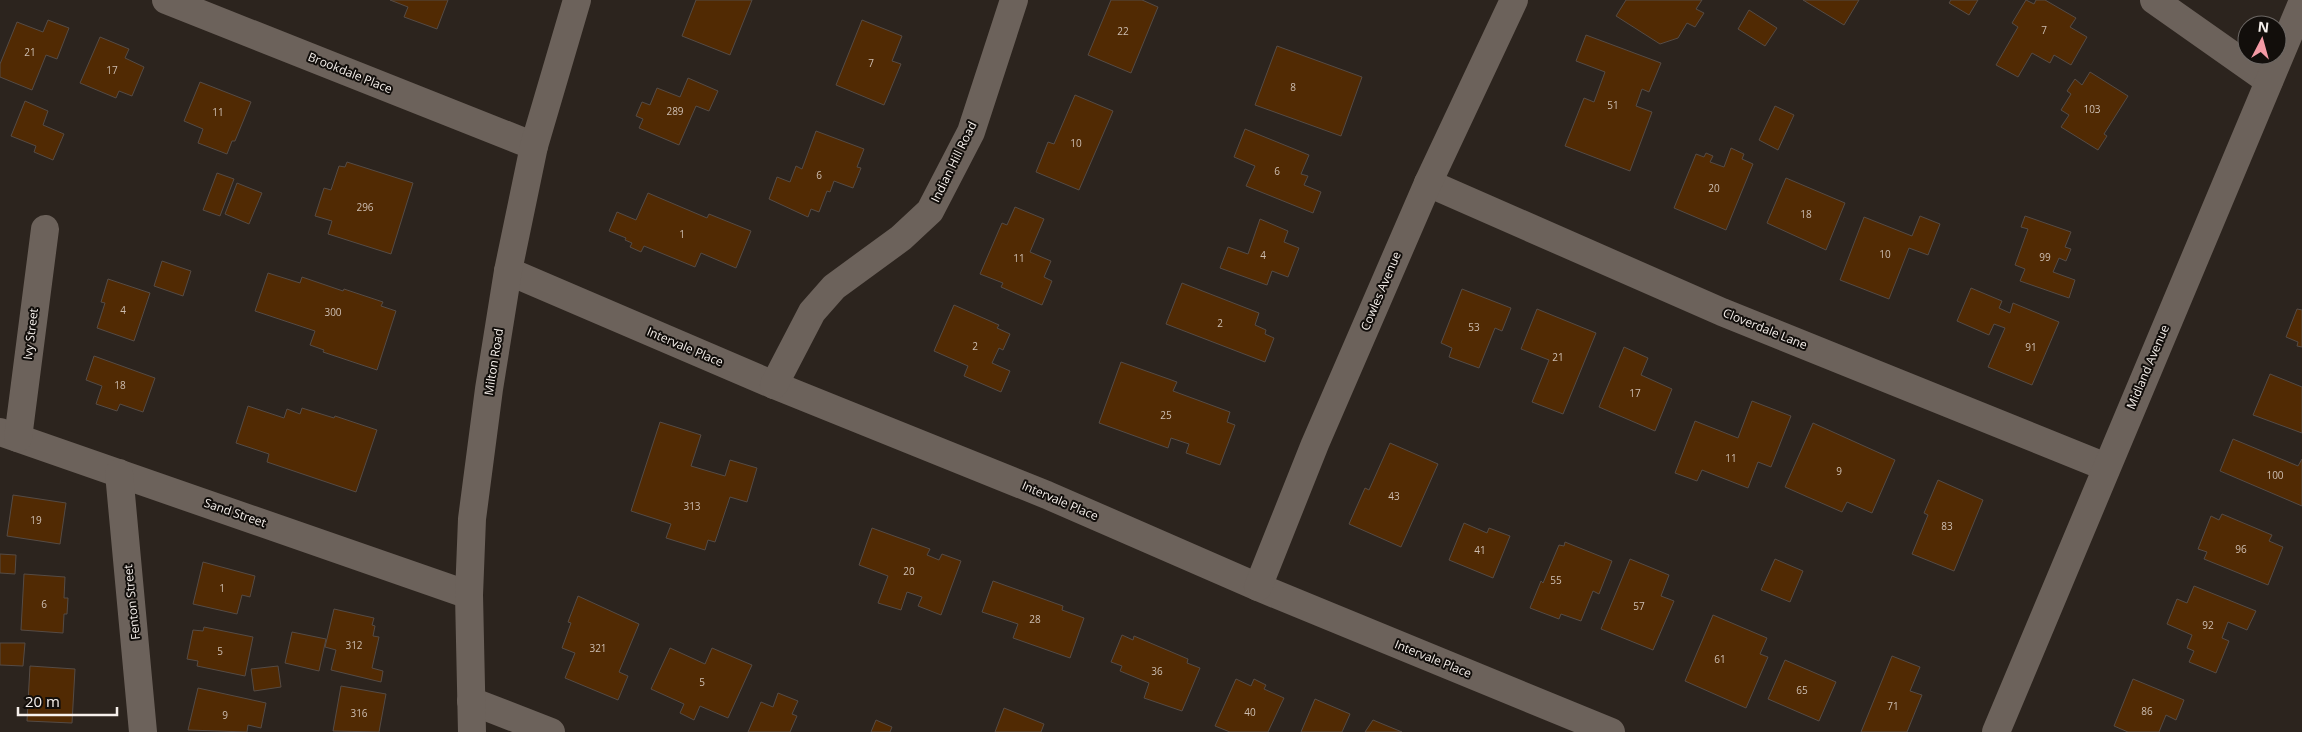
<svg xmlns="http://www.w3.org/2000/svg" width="2302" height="732" viewBox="0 0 2302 732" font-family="'Open Sans',sans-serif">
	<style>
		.building { fill: #512a03; stroke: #554b45 }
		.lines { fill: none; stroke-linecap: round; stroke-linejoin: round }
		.minor { stroke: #6c625b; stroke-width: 28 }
		.tertiary { stroke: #6c625b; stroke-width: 28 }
		.labels { text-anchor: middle; stroke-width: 4; stroke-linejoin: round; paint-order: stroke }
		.number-label { font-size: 10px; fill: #cdbeb2 }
		.street-label { font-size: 12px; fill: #f6f0ec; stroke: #120e0b }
	</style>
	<rect width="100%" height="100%" fill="#2c241e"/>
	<g class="building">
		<path d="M390,0H448L437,29L404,17L408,7Z"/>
		<path d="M696,0H752L730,55L682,36Z"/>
		<path d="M1111,0H1142L1158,7L1131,73L1088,55Z"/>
		<path d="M1626,0H1702L1696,9L1704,13L1695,27L1687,23L1678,38L1660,44L1616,16Z"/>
		<path d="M1803,0H1859L1844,25Z"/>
		<path d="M1951,0H1978L1969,15L1949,3Z"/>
		<path d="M2026,0L2034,4L2036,0H2045L2076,18L2070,27L2087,37L2071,65L2054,55L2050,63L2032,53L2018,77L1996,65L2018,27L2012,23Z"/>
		<path d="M1749,10L1777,28L1765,46L1738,29Z"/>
		<path d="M48,20L69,28L57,59L46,55L32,90L0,77V64L17,22L43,32Z"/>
		<path d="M862,20L902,36L892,61L901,64L884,105L836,85Z"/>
		<path d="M1586,35L1661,63L1649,92L1642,89L1636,106L1652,112L1630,171L1565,146L1584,98L1594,102L1605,72L1576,61Z"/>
		<path d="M100,37L129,49L125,58L144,67L132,96L119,91L116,98L80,83Z"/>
		<path d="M1277,46L1362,77L1341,136L1255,105Z"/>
		<path d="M2090,72L2128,96L2104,134L2107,136L2098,150L2061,127L2069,115L2061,110L2071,94L2067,91L2075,79L2082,85Z"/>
		<path d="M688,78L718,91L709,111L696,106L679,145L639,128L643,119L636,116L642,102L650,105L657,88L680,97Z"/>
		<path d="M200,82L251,102L235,141H232L227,154L198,143L203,129L184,121Z"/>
		<path d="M1075,95L1113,111L1079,190L1036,172L1048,142L1054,144Z"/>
		<path d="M25,101L48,111L43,125L64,134L53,160L34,152L36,146L11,136Z"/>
		<path d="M1775,106L1794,115L1778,150L1759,140Z"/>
		<path d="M1245,129L1309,155L1301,174L1308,176L1304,185L1321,192L1313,213L1246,186L1255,166L1234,157Z"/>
		<path d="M816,131L864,149L857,167L861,168L853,188L834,181L830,192L827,191L819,212L811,209L808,217L769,199L777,177L790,182L796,166L802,169Z"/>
		<path d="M1731,148L1744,154L1742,159L1753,164L1726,230L1674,208L1696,154L1704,157L1706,153L1713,156L1710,162L1724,167Z"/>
		<path d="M347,162L413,183L391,254L328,234L332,221L315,216L324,188L331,190L339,166L345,167Z"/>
		<path d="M217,173L234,179L220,216L203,210Z"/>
		<path d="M1786,178L1845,203L1826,250L1767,223Z"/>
		<path d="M237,183L262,193L249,224L225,214Z"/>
		<path d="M648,193L707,218L709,214L751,231L736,268L701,253L695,267L644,246L641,252L630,247L632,243L625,240L626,238L609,231L617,212L636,220Z"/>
		<path d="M1015,207L1044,219L1030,252L1051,261L1044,277L1052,281L1042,305L1001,287L1003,283L980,274L1002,223L1007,225Z"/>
		<path d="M1920,216L1940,224L1928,255L1909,248L1889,299L1840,280L1864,217L1912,236Z"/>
		<path d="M2025,216L2071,232L2065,247L2071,249L2066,261L2059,258L2053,272L2075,280L2069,298L2020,281L2025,269L2015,265L2028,229L2021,227Z"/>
		<path d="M1260,219L1288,231L1284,242L1299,248L1288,277L1272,271L1267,285L1220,268L1228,247L1248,254Z"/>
		<path d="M162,261L191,271L183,296L154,286Z"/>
		<path d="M268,273L300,283L302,277L343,291L344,289L383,302L381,306L396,311L377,370L323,352L324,350L310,345L315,331L255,311Z"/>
		<path d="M108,279L150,293L134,341L97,328L105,303L101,302Z"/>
		<path d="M1182,283L1259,313L1255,325L1266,330L1265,334L1274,338L1265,362L1166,324Z"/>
		<path d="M1971,288L2002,301L1999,308L2010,313L2013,303L2059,322L2032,385L1988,367L2005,328L1994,324L1989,335L1957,321Z"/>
		<path d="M1462,289L1511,308L1502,331L1495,328L1479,368L1449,357L1452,348L1441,343Z"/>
		<path d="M954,305L999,325L997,328L1010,334L1003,350L999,348L992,363L1010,371L1001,392L964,376L968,366L934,351Z"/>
		<path d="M1537,309L1596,333L1563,414L1532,402L1549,360L1521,349Z"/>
		<path d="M2297,309L2302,310V347L2297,346L2298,342L2286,337Z"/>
		<path d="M1624,347L1648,358L1641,375L1672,389L1655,431L1599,407Z"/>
		<path d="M94,356L155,378L143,412L120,404L117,411L96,404L102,386L86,380Z"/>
		<path d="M1121,362L1177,382L1173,391L1230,412L1227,422L1235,425L1220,465L1186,453L1189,444L1171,438L1168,448L1099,423Z"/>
		<path d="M2270,374L2302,387V433L2253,415Z"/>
		<path d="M1752,401L1791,416L1771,467L1758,462L1748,488L1702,470L1697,481L1675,473L1695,421L1738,438Z"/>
		<path d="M248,406L284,418L287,409L300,414L302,408L334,418L335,416L377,430L356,492L267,462L269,454L236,443Z"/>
		<path d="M660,422L701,435L691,466L725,476L730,460L757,468L747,502L730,497L715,542L708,540L705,550L666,538L671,524L631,511Z"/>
		<path d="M1813,423L1895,460L1872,513L1847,502L1842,512L1785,487Z"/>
		<path d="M2233,439L2298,466L2302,459V506L2220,471Z"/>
		<path d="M1390,443L1438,464L1401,547L1349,524L1365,488L1369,490Z"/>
		<path d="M1938,480L1983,500L1954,571L1912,554L1928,515L1924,513Z"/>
		<path d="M13,495L66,503L60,544L7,536Z"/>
		<path d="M2222,514L2272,535L2269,541L2283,547L2268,585L2204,559L2207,552L2198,549L2211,516L2219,520Z"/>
		<path d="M1464,523L1487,533L1489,528L1510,536L1493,578L1449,560Z"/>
		<path d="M872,528L930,549L927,555L939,560L942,554L961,561L941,615L918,606L922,597L907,592L901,610L878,603L888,576L859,565Z"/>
		<path d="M1565,542L1612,561L1599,594L1593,591L1581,621L1561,614L1559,619L1530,608L1541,581L1543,583L1559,545L1564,546Z"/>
		<path d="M0,554L16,555L15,574L0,573Z"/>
		<path d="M1630,559L1669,575L1661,596L1674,601L1653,650L1601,629Z"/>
		<path d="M1775,559L1803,571L1790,602L1761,590Z"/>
		<path d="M203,562L255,576L250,597L242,595L237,614L193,604Z"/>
		<path d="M24,574L65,577L64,598H68L67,614H64L63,633L21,630Z"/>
		<path d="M993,581L1063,606L1062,610L1084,618L1070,658L1013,638L1018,624L982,612Z"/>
		<path d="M2194,586L2256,611L2247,630L2228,622L2222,638L2229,641L2216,673L2189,662L2194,651L2187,648L2192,635L2167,624L2177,599L2187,603Z"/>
		<path d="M578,596L639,624L619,672L628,676L618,700L565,678L575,653L562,648L571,623L568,622Z"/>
		<path d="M334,609L374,618L372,625L375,626L373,636L379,637L372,668L383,671L381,682L331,670L336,650L325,647Z"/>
		<path d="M1713,615L1767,638L1760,654L1768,657L1746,708L1685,681Z"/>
		<path d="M204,627L253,637L245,676L197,666L198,661L187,659L193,630L203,631Z"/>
		<path d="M292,632L326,639L319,671L285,663Z"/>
		<path d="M1122,635L1133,640L1134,636L1188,659L1187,663L1200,668L1182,711L1144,698L1149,683L1120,671L1122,666L1111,662Z"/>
		<path d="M0,643H25L23,666L0,665Z"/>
		<path d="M670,648L705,664L712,648L752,665L728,718L700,706L694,720L680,713L684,704L651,689Z"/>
		<path d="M1892,656L1920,667L1910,691L1922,695L1907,732H1861Z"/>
		<path d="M1785,660L1836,682L1819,721L1768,699Z"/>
		<path d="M30,666L75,669L72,723L27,721Z"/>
		<path d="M278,666L281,687L254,691L251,669Z"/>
		<path d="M1236,679L1251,686L1254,679L1266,685L1264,689L1284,698L1268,732H1230L1215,726Z"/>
		<path d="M2133,679L2184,700L2176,720L2166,715L2159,732H2128L2114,726Z"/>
		<path d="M341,686L386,694L379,732L333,731Z"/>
		<path d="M198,688L266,703L261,728L248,725L247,732L188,730Z"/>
		<path d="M778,693L798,701L792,714L797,716L790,732H748L761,702L773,707Z"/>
		<path d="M1315,699L1350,714L1342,732H1301Z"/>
		<path d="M1004,708L1044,724L1041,732H995Z"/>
		<path d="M876,720L892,727L890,732H871Z"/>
		<path d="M1373,720L1402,732H1365Z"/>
	</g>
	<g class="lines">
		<g class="minor">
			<path d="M166,0L534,146"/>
			<path d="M2154,0L2269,81"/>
			<path d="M1428,183L1722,312L2106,467"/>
			<path d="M508,271L774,385L1047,495L1258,587L1611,732"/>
			<path d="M774,385L812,312L834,287L901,238L930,211L971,132L1014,0"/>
			<path d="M0,432L469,595"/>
			<path d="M18,438L45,229"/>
			<path d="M119,473L143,732"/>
			<path d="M1258,587L1315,444L1428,183L1514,0"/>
			<path d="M471,701L551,732"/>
		</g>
		<g class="tertiary">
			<path d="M472,732L469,595L472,519L489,389L508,271L534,146L577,0"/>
			<path d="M1996,732L2302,3"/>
		</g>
	</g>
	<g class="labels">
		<g class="number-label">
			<text x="2044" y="34">7</text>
			<text x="1123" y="35">22</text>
			<text x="30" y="56">21</text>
			<text x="871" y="67">7</text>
			<text x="112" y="74">17</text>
			<text x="1293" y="91">8</text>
			<text x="1613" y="109">51</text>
			<text x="2092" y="113">103</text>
			<text x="675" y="115">289</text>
			<text x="218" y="116">11</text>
			<text x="1076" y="147">10</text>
			<text x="1277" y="175">6</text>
			<text x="819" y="179">6</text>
			<text x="1714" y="192">20</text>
			<text x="365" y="211">296</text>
			<text x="1806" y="218">18</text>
			<text x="682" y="238">1</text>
			<text x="1885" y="258">10</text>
			<text x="1263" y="259">4</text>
			<text x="2045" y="261">99</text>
			<text x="1019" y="262">11</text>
			<text x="123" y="314">4</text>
			<text x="333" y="316">300</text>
			<text x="1220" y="327">2</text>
			<text x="1474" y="331">53</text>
			<text x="975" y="350">2</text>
			<text x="2031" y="351">91</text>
			<text x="1558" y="361">21</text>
			<text x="120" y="389">18</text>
			<text x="1635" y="397">17</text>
			<text x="1166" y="419">25</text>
			<text x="1731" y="462">11</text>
			<text x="1839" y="475">9</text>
			<text x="2275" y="479">100</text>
			<text x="1394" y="500">43</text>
			<text x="692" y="510">313</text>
			<text x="36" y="524">19</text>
			<text x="1947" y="530">83</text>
			<text x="2241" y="553">96</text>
			<text x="1480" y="554">41</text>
			<text x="909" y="575">20</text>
			<text x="1556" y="584">55</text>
			<text x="222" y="592">1</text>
			<text x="44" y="608">6</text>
			<text x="1639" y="610">57</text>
			<text x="1035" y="623">28</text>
			<text x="2208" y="629">92</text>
			<text x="354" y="649">312</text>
			<text x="598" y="652">321</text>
			<text x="220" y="655">5</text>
			<text x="1720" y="663">61</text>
			<text x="1157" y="675">36</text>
			<text x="702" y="686">5</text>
			<text x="1802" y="694">65</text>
			<text x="1893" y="710">71</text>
			<text x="2147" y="715">86</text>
			<text x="1250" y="716">40</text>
			<text x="359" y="717">316</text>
			<text x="225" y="719">9</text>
		</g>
		<g class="street-label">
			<text transform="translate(350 73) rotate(22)" y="4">Brookdale Place</text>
			<text transform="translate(954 162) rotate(-64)" y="4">Indian Hill Road</text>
			<text transform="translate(1381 291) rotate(-67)" y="4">Cowles Avenue</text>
			<text transform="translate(1765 329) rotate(22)" y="4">Cloverdale Lane</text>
			<text transform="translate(31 334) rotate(-83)" y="4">Ivy Street</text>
			<text transform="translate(685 347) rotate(23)" y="4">Intervale Place</text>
			<text transform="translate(494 362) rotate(-81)" y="4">Milton Road</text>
			<text transform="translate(2148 367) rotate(-67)" y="4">Midland Avenue</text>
			<text transform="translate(1060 501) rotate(23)" y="4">Intervale Place</text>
			<text transform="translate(235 513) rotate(19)" y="4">Sand Street</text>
			<text transform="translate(132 602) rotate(-96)" y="4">Fenton Street</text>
			<text transform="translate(1433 659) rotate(22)" y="4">Intervale Place</text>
		</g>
	</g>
	<g transform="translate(2262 40) rotate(6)"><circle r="24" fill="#120e0b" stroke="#6d6865"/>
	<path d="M0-4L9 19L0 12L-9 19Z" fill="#f49aa5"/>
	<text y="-8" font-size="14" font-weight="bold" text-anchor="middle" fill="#f6f0ec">N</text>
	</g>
	<path d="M18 707v8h99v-8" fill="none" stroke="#f6f0ec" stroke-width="2.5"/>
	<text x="25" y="707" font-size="15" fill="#f6f0ec" stroke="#120e0b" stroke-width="4" paint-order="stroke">20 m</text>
</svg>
